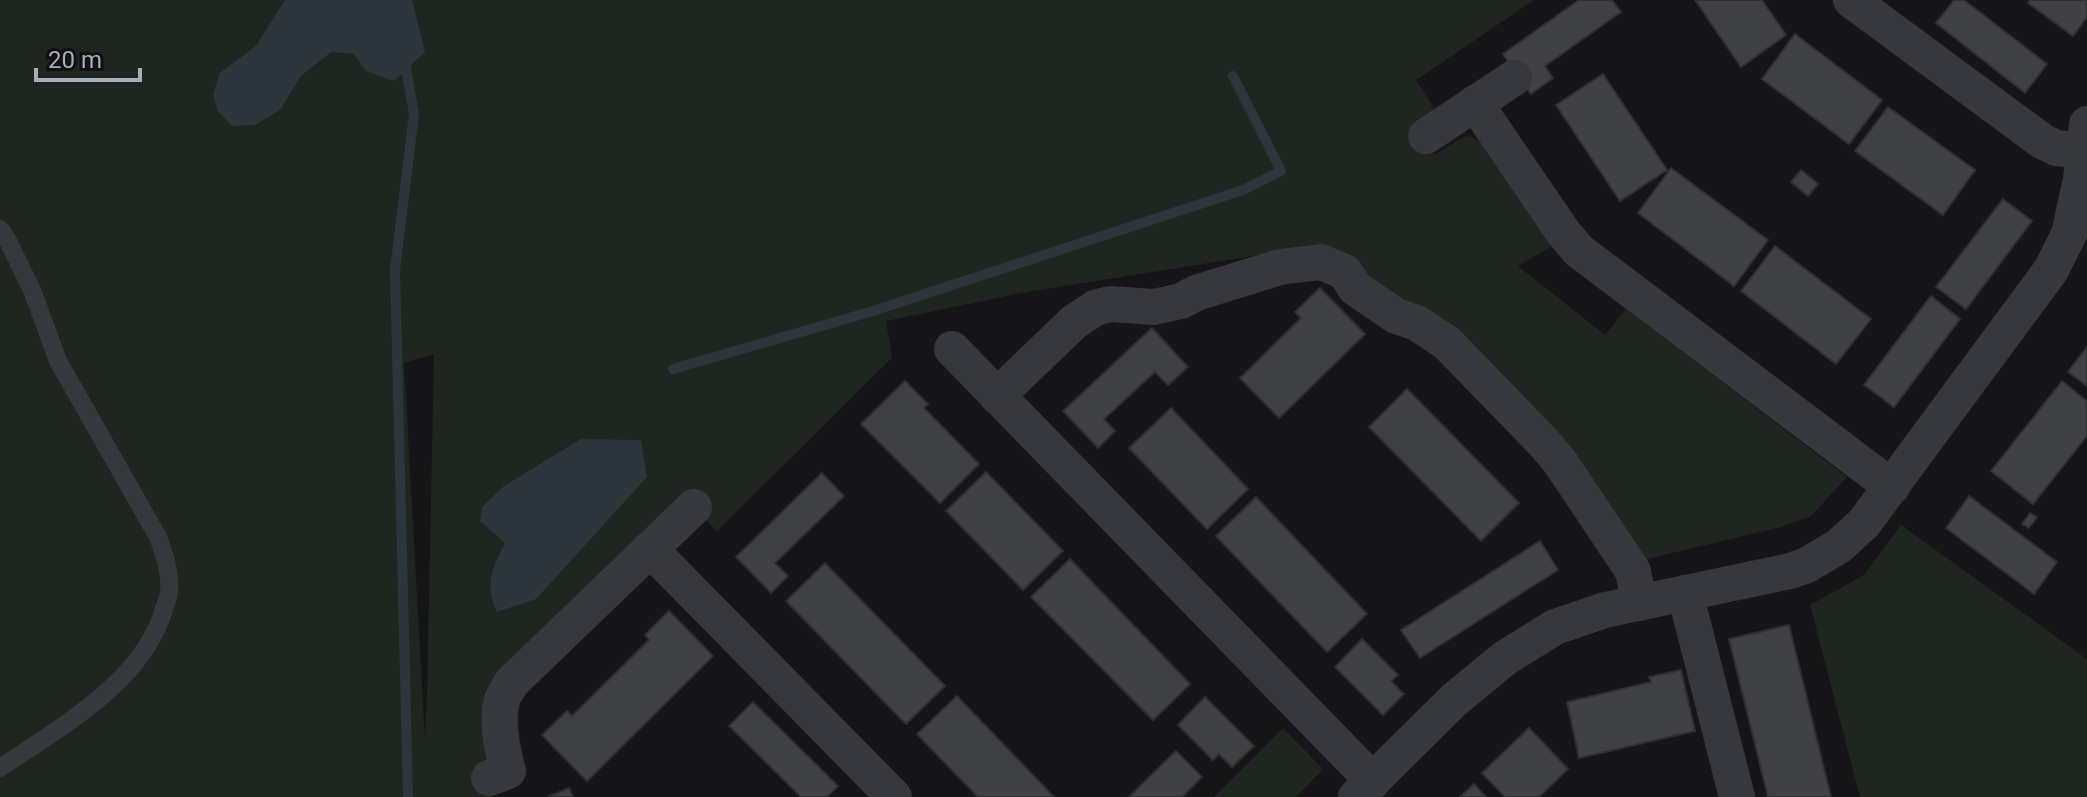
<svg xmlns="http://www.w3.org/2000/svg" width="2087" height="797" viewBox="0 0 2087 797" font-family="Roboto,sans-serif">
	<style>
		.green { fill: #1e261f; fill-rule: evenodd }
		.water { fill: #2c353c }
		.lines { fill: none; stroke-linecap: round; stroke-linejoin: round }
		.stream { stroke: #2c353c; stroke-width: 10 }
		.building { fill: #404145; stroke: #303034; stroke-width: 2 }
		.lane { stroke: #37383d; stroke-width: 18 }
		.street { stroke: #37383d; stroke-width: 36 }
	</style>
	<rect width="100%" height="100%" fill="#161618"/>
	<g class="green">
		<path d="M0,0H1534L1416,80L1436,111L1413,128L1434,155L1461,138L1470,136L1478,140L1552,246L1518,266L1605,335L1626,309L1847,477L1811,516L1781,527L1639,561L1570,451L1297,249L1027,292L886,321L892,358L717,531L684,498L492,683L491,768L483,774L493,797H0ZM434,354L427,695L425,740L404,363Z"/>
		<path d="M1901,525L2087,659V797H1860L1810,605L1864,575Z"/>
		<path d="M1283,728L1323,769L1296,797H1214Z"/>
	</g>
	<g class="water">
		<path d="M285,0H412L425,52L394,81L366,71L354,54L331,52L301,76L280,110L255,125L232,126L218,111L213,95L220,73L256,46Z"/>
		<path d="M581,439L641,440L647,477L536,599L497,612C484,583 492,570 505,543L480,521L482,507L504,486Z"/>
	</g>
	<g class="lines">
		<g class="stream">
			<path d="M404,57L414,114L395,270L408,797"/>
			<path d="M673,369L873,311L1243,190L1281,171L1233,76"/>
		</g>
	</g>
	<g class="building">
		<path d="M1579,0H1612L1621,12L1545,66L1553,78L1531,94L1503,54Z"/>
		<path d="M1695,0H1762L1786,35L1741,67Z"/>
		<path d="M1954,0H1964L2047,64L2025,93L1936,23Z"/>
		<path d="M2030,0H2087V17L2073,36L2028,3Z"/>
		<path d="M1795,34L1882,100L1849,144L1762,79Z"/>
		<path d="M1603,74L1667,170L1620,201L1556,105Z"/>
		<path d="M1888,107L1975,170L1943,215L1855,151Z"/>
		<path d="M1671,168L1768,240L1734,286L1638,213Z"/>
		<path d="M1801,170L1818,184L1808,196L1791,182Z"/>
		<path d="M2003,199L2032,221L1966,309L1936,287Z"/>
		<path d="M1775,246L1871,319L1836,364L1741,291Z"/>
		<path d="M1320,288L1365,334L1279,418L1240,378L1301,318L1295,312Z"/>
		<path d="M1931,296L1960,319L1894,407L1864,385Z"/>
		<path d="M1152,328L1188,367L1168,385L1155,372L1104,419L1115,431L1098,448L1063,411Z"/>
		<path d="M2087,347V386L2068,372Z"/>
		<path d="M905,381L928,404L924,408L979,464L940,503L861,424Z"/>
		<path d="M2062,381L2087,401V436L2033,504L1991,471Z"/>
		<path d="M1407,389L1519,503L1481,541L1369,427Z"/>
		<path d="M1171,408L1248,489L1207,529L1129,448Z"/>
		<path d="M986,472L1063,551L1023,590L946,511Z"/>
		<path d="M822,473L844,496L775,563L788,576L771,593L736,557Z"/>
		<path d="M1969,496L2057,562L2034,594L1946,528Z"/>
		<path d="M1256,497L1367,614L1327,652L1216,536Z"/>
		<path d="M2030,513L2037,517L2029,528L2022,524Z"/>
		<path d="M1540,541L1558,570L1420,658L1401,630Z"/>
		<path d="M1070,559L1190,684L1153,720L1031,597Z"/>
		<path d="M825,563L945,686L906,724L786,601Z"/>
		<path d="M669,611L713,656L587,781L542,735L567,711L572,716L649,640L645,635Z"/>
		<path d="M1789,625L1831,797H1768L1729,639Z"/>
		<path d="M1362,639L1398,675L1391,681L1404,694L1383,715L1335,667Z"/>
		<path d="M1681,670L1695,731L1579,758L1567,702L1651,682L1649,677Z"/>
		<path d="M957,696L1054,797H978L917,734Z"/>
		<path d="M1205,697L1254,746L1232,767L1219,754L1213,760L1178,725Z"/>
		<path d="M753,702L838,786L827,797H801L729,726Z"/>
		<path d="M1529,728L1568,769L1539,797H1505L1482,773Z"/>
		<path d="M1176,751L1202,777L1182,797H1129Z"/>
		<path d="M1474,784L1486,797H1460Z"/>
		<path d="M569,788L573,797H548Z"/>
	</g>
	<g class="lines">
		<path class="lane" d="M0,229L7,239L32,290L58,361L158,537C164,554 171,572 169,591C169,597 166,603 164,609C144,681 59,728 0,768"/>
		<g class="street">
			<path d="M1851,0L2042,141L2056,148L2084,151"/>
			<path d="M1475,103L1563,232L1579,251L1892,487"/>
			<path d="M1426,136L1514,78"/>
			<path d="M952,349L1373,781"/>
			<path d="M997,396L1074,322L1095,308L1110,304L1154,307L1181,301L1196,293L1280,267L1321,262L1345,272L1355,288L1396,316L1417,323L1447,343L1545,444L1560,462L1633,571L1639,603"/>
			<path d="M650,549L894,797"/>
			<path d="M1685,593L1737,797"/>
			<path d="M489,778L508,771C502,749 496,722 502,700C504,694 509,688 511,683L694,507"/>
			<path d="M1356,797L1454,700L1505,658L1555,627L1605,610L1790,571L1807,565L1839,546L1864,523L2051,270L2069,234L2081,179L2087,124"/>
		</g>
	</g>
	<path d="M36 68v12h104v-12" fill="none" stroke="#a8adb8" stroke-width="4"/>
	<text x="48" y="68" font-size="24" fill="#a8adb8" stroke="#111113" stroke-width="6" paint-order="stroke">20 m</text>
</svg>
